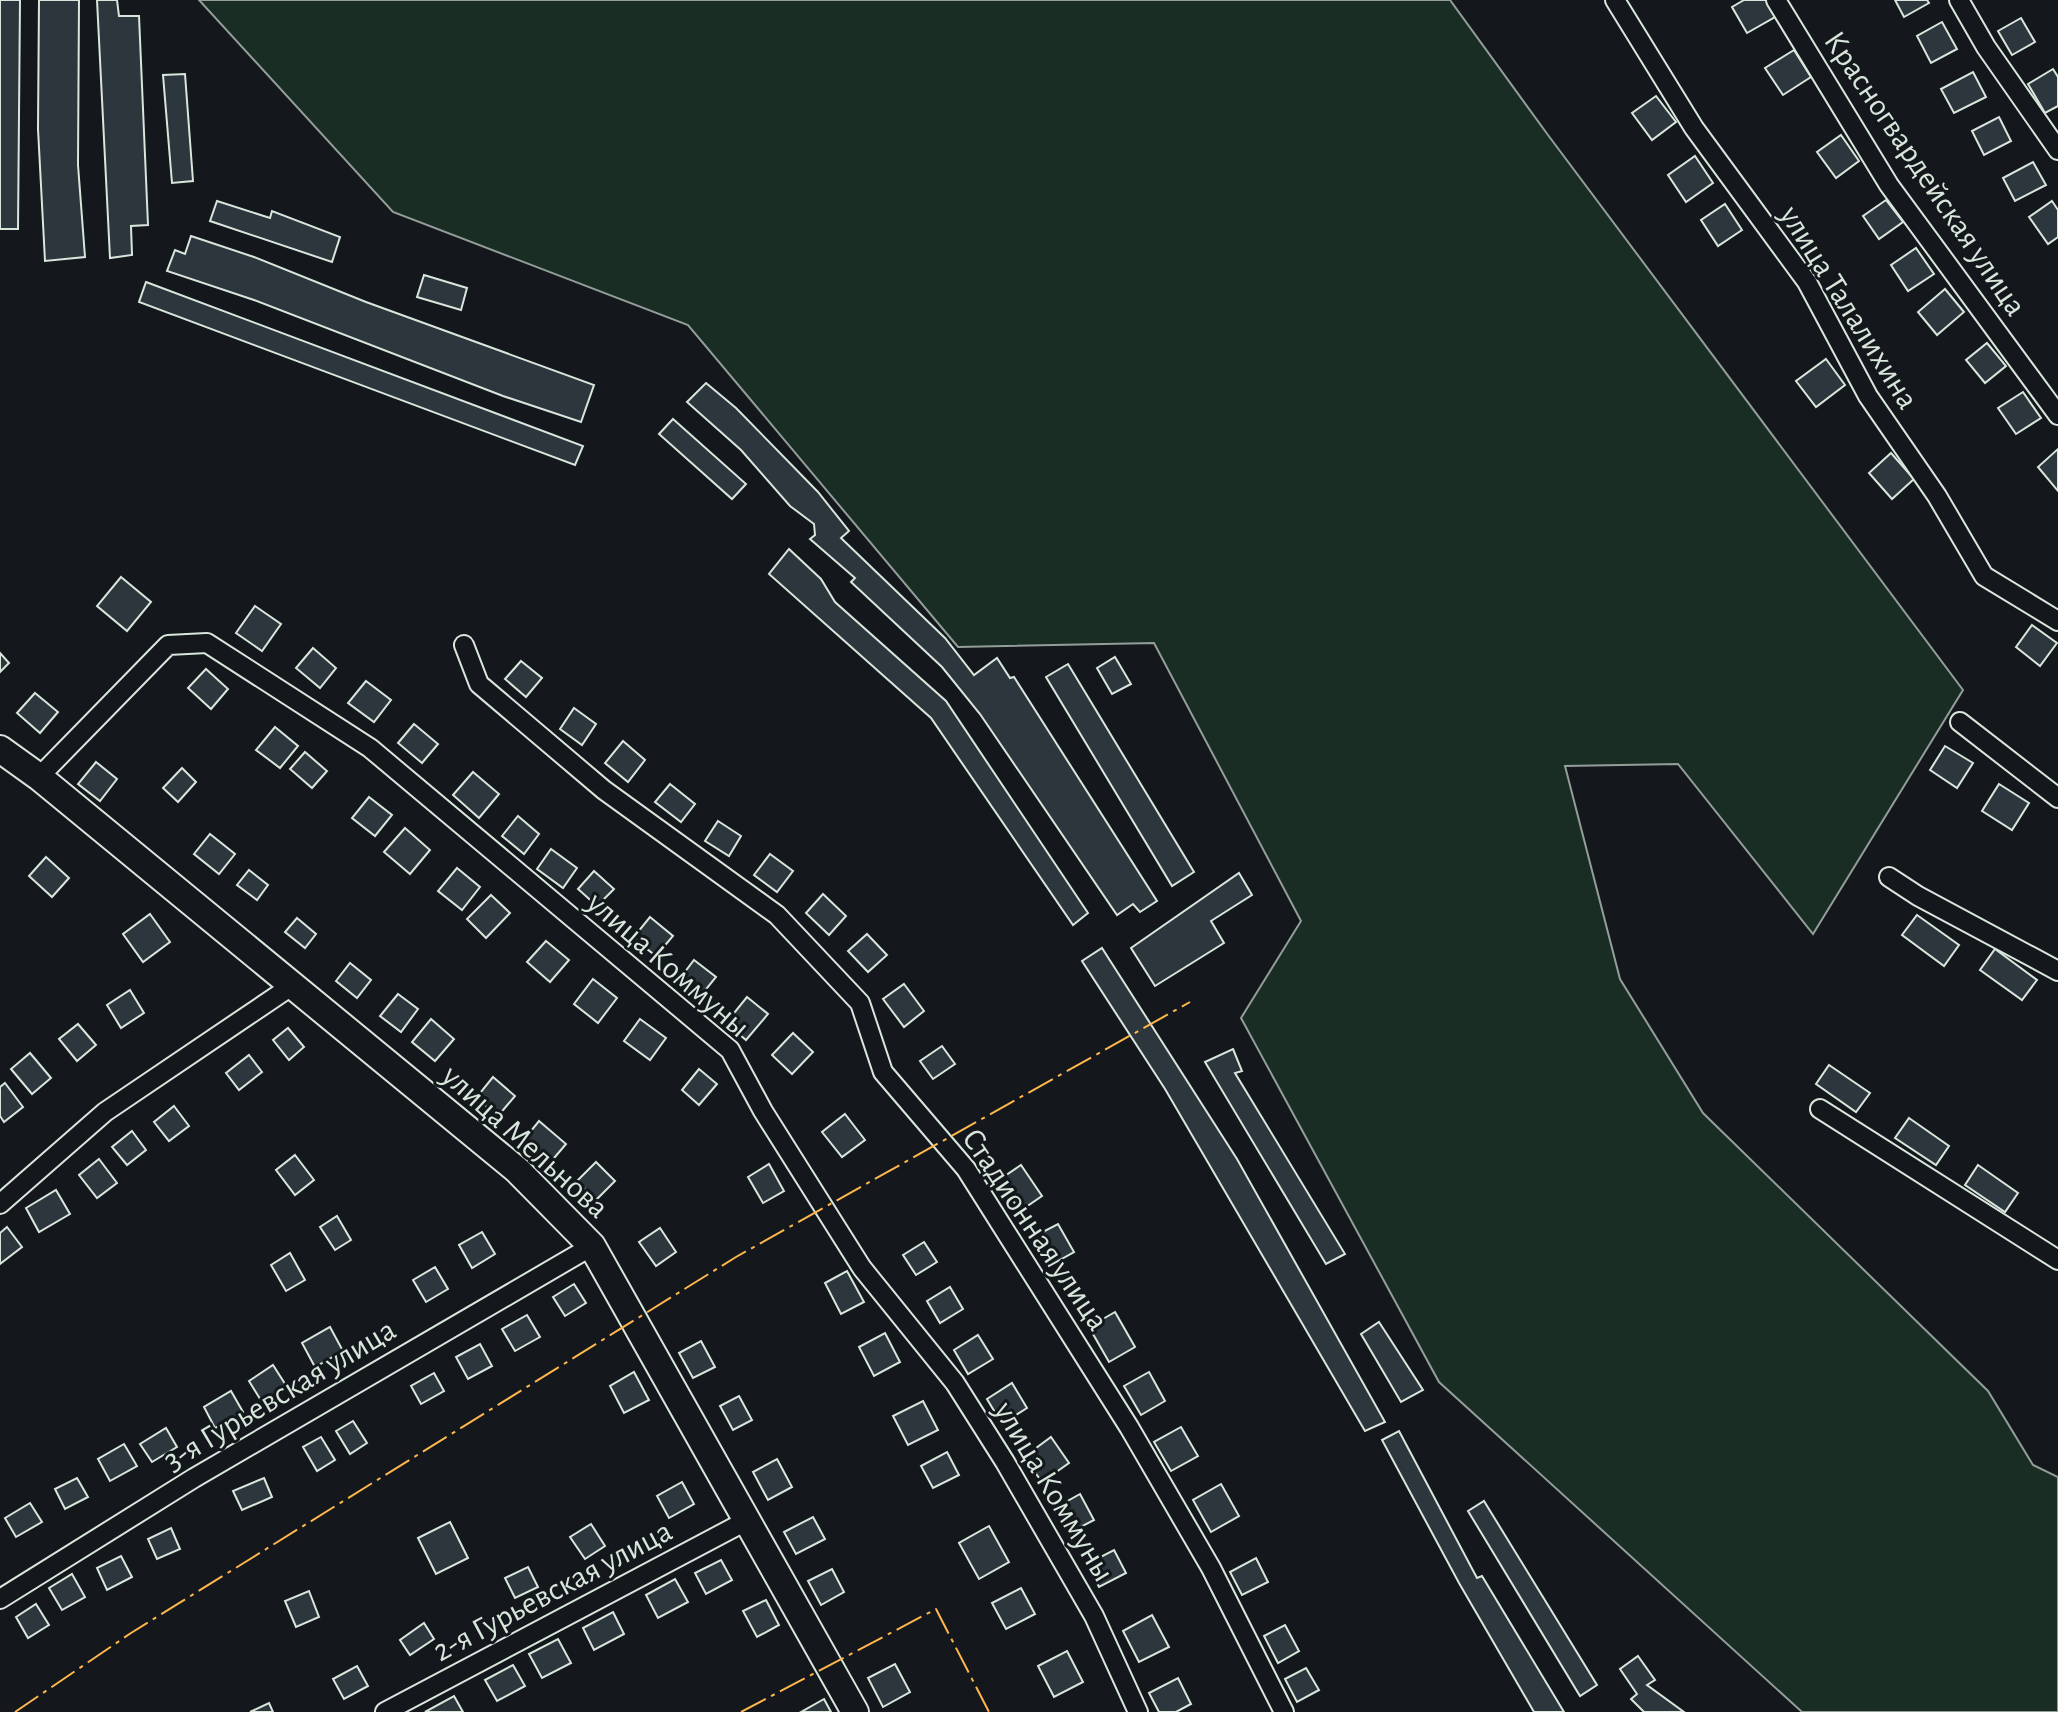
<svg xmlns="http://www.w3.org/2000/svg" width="2058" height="1712" viewBox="0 0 2058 1712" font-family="'Alegreya Sans',sans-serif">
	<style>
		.green { fill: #1a2d24; stroke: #939e99; stroke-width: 2 }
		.building { fill: #2c363c; stroke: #d8e6dc; stroke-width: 2 }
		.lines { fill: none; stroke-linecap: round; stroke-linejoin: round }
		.minor-casing { stroke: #d8e6dc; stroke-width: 22 }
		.secondary-casing { stroke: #d8e6dc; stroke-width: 30 }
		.minor { stroke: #14181c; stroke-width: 18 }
		.secondary { stroke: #14181c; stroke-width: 26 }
		.power { stroke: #ffb74d; stroke-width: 2; stroke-dasharray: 28 6 4 6; stroke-linecap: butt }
		.labels { text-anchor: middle; stroke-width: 6; stroke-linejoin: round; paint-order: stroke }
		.street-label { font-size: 32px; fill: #d8e6dc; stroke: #14181c }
	</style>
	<rect width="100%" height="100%" fill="#14181c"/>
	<path class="green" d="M199,0H1450L1548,135L1963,690L1813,934L1678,764L1565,766L1620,979L1703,1113L1988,1391L2033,1465L2058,1477V1712H1802L1439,1382L1241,1018L1301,921L1154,643L958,647L688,325L393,212Z"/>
	<g class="building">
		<path d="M0,0H20L18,229H0Z"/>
		<path d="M39,0H79L78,165L85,257L45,261L38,129Z"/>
		<path d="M97,0H117L119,16H139L148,225L131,226L132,255L110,258Z"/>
		<path d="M1744,0H1766L1775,17L1747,33L1732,7Z"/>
		<path d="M1895,0H1927L1929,3L1904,17Z"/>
		<path d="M2021,18L2035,42L2012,55L1998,31Z"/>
		<path d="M1942,22L1957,49L1931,63L1917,36Z"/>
		<path d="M1794,50L1811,77L1783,95L1765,68Z"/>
		<path d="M2053,69L2058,77V106L2045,113L2028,84Z"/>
		<path d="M1973,72L1986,97L1954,113L1941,89Z"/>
		<path d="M185,74L193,181L172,183L163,75Z"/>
		<path d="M1656,96L1676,122L1652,140L1632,113Z"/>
		<path d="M1999,117L2011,141L1984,155L1972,131Z"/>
		<path d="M1841,135L1859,161L1836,178L1817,152Z"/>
		<path d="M1695,156L1713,183L1686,202L1668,175Z"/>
		<path d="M2033,162L2046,185L2015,201L2003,178Z"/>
		<path d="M1886,200L1903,222L1879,239L1863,216Z"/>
		<path d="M217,201L270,218L272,211L340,237L332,262L210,221Z"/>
		<path d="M2052,201L2058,210V237L2048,244L2029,217Z"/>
		<path d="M1725,204L1742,230L1718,246L1701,220Z"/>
		<path d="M191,236L254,257L366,302L594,385L581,422L503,396L254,300L167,271L175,250L185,254Z"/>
		<path d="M1916,248L1934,274L1908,291L1891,265Z"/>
		<path d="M424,275L467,288L461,310L417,297Z"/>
		<path d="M146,282L583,446L575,465L139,302Z"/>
		<path d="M1945,289L1964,312L1937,335L1918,312Z"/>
		<path d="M1987,343L2006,366L1985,383L1966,360Z"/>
		<path d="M1826,359L1845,385L1816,407L1796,381Z"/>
		<path d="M706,383L736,408L818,492L849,531L841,538L945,638L974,675L997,658L1010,678L1014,677L1157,901L1140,912L1133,904L1117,915L980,714L942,667L851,582L855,578L810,539L815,535L814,524L790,506L741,450L687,402Z"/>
		<path d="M2023,392L2041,418L2016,434L1998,408Z"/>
		<path d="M673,419L746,484L732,499L659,434Z"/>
		<path d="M2058,449V491L2038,467Z"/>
		<path d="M1891,453L1914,479L1892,499L1869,473Z"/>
		<path d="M789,549L821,579L835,602L946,701L1088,913L1073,925L931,718L769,574Z"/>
		<path d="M121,577L151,602L127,631L97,606Z"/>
		<path d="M255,606L281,624L262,651L236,633Z"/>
		<path d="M2032,625L2057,643L2040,666L2016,647Z"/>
		<path d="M313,648L336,668L320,688L296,668Z"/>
		<path d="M0,653L9,663L0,672Z"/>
		<path d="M1115,657L1131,684L1112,694L1097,668Z"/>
		<path d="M521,661L542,678L526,697L505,679Z"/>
		<path d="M1068,664L1194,872L1172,886L1046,677Z"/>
		<path d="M206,669L228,689L211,709L188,688Z"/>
		<path d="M366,681L391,700L374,722L348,703Z"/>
		<path d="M35,693L58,712L40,733L17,713Z"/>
		<path d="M574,708L596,724L582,745L560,729Z"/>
		<path d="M414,724L438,744L422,763L398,743Z"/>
		<path d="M275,727L298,746L280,768L256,750Z"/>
		<path d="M623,741L645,760L628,782L605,763Z"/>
		<path d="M1945,746L1973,763L1957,788L1930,770Z"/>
		<path d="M305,752L327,771L312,788L290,769Z"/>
		<path d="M96,762L117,779L100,801L78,784Z"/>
		<path d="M182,768L196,782L178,802L163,788Z"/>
		<path d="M473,772L499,794L479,818L453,795Z"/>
		<path d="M670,784L695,804L681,822L655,802Z"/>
		<path d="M1999,784L2029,803L2012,830L1982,811Z"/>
		<path d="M369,797L392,815L375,836L352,818Z"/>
		<path d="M518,816L539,834L524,854L502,836Z"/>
		<path d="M718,821L741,836L729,856L705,841Z"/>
		<path d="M405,828L430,850L410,874L384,852Z"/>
		<path d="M210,834L235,854L219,874L194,854Z"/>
		<path d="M551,849L577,868L563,888L537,869Z"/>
		<path d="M770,854L793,871L777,892L754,875Z"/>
		<path d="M46,857L69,878L52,897L29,876Z"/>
		<path d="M457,868L480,887L462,910L438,891Z"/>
		<path d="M249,870L268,885L257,900L237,885Z"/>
		<path d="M594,871L614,889L597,906L578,889Z"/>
		<path d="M1239,873L1252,895L1211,921L1224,943L1155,986L1131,948Z"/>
		<path d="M823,894L846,916L829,935L806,913Z"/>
		<path d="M491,895L510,913L486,938L467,919Z"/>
		<path d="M150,914L170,942L143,962L123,934Z"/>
		<path d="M1917,915L1959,945L1944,966L1902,935Z"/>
		<path d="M650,917L673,936L656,956L633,938Z"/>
		<path d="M297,918L316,934L305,948L285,932Z"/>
		<path d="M867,934L887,955L868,972L848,951Z"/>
		<path d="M546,941L569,960L550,982L527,962Z"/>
		<path d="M1102,948L1237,1159L1385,1422L1365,1431L1165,1089L1082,961Z"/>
		<path d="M1995,949L2037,980L2022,1000L1980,970Z"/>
		<path d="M694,960L716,977L699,998L678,981Z"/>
		<path d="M350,963L371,980L357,998L336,981Z"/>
		<path d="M593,979L617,998L598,1023L574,1004Z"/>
		<path d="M904,984L924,1011L904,1027L883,999Z"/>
		<path d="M130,990L144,1013L121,1028L107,1005Z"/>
		<path d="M398,994L418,1009L401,1032L380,1016Z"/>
		<path d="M747,997L768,1014L746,1040L726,1023Z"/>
		<path d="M431,1019L454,1039L435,1061L412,1042Z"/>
		<path d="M640,1019L666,1038L650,1060L624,1041Z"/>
		<path d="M78,1024L96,1045L77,1061L59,1039Z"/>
		<path d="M288,1028L304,1047L289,1060L273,1040Z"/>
		<path d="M793,1033L813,1052L792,1074L772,1055Z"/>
		<path d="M942,1046L955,1064L933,1079L920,1061Z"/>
		<path d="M1233,1049L1242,1071L1235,1073L1345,1254L1326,1264L1205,1062Z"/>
		<path d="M30,1053L51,1078L32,1094L11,1069Z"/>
		<path d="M249,1055L262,1072L239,1090L226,1073Z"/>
		<path d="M1829,1065L1870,1093L1856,1112L1816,1084Z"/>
		<path d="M699,1069L717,1084L699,1105L682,1090Z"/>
		<path d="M493,1077L515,1096L498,1116L476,1098Z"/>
		<path d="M5,1083L23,1107L4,1122L0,1116V1087Z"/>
		<path d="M174,1106L189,1126L169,1141L154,1122Z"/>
		<path d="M845,1114L865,1140L842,1157L822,1132Z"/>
		<path d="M1909,1118L1949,1146L1936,1165L1895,1138Z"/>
		<path d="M539,1121L566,1144L549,1164L522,1142Z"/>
		<path d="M132,1131L146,1150L127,1165L112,1147Z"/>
		<path d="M295,1155L314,1180L295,1195L276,1170Z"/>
		<path d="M99,1159L117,1183L97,1198L79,1175Z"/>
		<path d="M596,1162L615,1181L596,1200L577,1181Z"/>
		<path d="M769,1164L784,1191L763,1203L748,1177Z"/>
		<path d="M1021,1165L1042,1196L1020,1211L999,1180Z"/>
		<path d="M1978,1165L2018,1193L2005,1212L1965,1185Z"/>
		<path d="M56,1190L70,1214L39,1232L26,1208Z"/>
		<path d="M337,1216L351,1240L335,1250L320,1227Z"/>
		<path d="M1058,1224L1074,1252L1049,1266L1033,1237Z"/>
		<path d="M7,1227L22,1247L0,1264V1233Z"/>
		<path d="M660,1228L676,1252L656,1266L639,1242Z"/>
		<path d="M482,1232L495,1254L472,1268L459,1245Z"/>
		<path d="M924,1242L937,1262L916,1275L903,1255Z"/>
		<path d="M290,1253L305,1280L286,1291L271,1265Z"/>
		<path d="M435,1267L448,1289L426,1302L413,1280Z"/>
		<path d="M847,1271L864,1302L841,1314L825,1283Z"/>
		<path d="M574,1284L586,1303L565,1316L553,1297Z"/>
		<path d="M950,1287L963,1309L940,1323L927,1301Z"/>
		<path d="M1115,1312L1135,1347L1109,1362L1089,1327Z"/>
		<path d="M527,1315L540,1337L515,1351L502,1329Z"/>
		<path d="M1379,1322L1423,1390L1401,1402L1361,1334Z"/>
		<path d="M330,1327L343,1351L315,1367L302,1343Z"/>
		<path d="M885,1333L900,1362L874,1376L859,1347Z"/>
		<path d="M978,1335L993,1359L968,1374L954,1350Z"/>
		<path d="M701,1341L715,1367L693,1378L679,1353Z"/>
		<path d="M480,1344L492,1366L468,1379L456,1357Z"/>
		<path d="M273,1365L287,1387L262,1402L249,1381Z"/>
		<path d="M634,1372L649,1400L624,1413L610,1386Z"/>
		<path d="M1149,1372L1165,1401L1141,1415L1124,1386Z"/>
		<path d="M434,1373L444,1391L421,1404L411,1386Z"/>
		<path d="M1012,1383L1027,1408L1002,1424L987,1399Z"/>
		<path d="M231,1391L243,1412L215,1428L204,1407Z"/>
		<path d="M739,1396L752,1420L733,1430L720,1406Z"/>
		<path d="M923,1401L938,1430L908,1445L893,1416Z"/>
		<path d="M353,1421L367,1443L350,1454L336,1431Z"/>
		<path d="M1181,1427L1198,1456L1171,1471L1154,1442Z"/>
		<path d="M166,1428L177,1447L152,1462L140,1444Z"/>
		<path d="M1399,1431L1477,1578L1482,1576L1564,1712H1534L1459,1583L1382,1440Z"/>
		<path d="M321,1437L335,1460L317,1471L303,1447Z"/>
		<path d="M1051,1437L1069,1463L1042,1482L1024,1457Z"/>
		<path d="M124,1444L137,1466L110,1481L98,1459Z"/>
		<path d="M947,1452L959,1475L933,1488L921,1466Z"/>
		<path d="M777,1459L792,1487L768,1500L753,1472Z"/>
		<path d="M77,1478L88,1497L65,1509L55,1489Z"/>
		<path d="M264,1478L272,1497L242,1510L233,1491Z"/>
		<path d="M682,1482L694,1504L669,1518L657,1496Z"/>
		<path d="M1221,1484L1239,1516L1211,1532L1193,1500Z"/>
		<path d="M1080,1494L1094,1520L1071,1532L1057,1507Z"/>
		<path d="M1484,1501L1597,1685L1580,1696L1468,1511Z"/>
		<path d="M30,1503L42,1522L16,1537L5,1518Z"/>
		<path d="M813,1517L825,1539L796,1554L784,1532Z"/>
		<path d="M450,1522L468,1558L436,1574L418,1538Z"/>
		<path d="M591,1524L605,1546L585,1559L570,1537Z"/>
		<path d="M989,1526L1009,1562L979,1579L959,1543Z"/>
		<path d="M171,1528L180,1549L157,1559L148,1539Z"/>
		<path d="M1114,1550L1126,1573L1099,1587L1087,1564Z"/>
		<path d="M121,1556L132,1577L107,1590L97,1568Z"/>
		<path d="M1256,1558L1268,1582L1242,1595L1230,1572Z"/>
		<path d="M721,1560L732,1580L706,1594L695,1573Z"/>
		<path d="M528,1567L538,1587L515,1598L505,1578Z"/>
		<path d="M832,1569L844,1592L821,1605L808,1581Z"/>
		<path d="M72,1574L85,1597L62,1610L49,1588Z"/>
		<path d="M675,1579L688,1602L658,1618L646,1595Z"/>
		<path d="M1021,1588L1035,1614L1006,1629L992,1603Z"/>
		<path d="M309,1591L319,1617L296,1627L285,1601Z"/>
		<path d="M766,1600L779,1625L757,1637L743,1611Z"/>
		<path d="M36,1604L49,1625L28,1638L16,1617Z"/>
		<path d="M613,1612L624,1634L594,1650L583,1628Z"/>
		<path d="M1152,1615L1169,1647L1139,1662L1123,1631Z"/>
		<path d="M424,1623L434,1639L410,1655L400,1640Z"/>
		<path d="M1285,1625L1299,1651L1278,1663L1264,1636Z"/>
		<path d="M558,1639L571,1663L542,1678L529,1654Z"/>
		<path d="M1067,1651L1083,1682L1054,1697L1038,1666Z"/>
		<path d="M1638,1656L1655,1680L1647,1685L1684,1712H1644L1631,1699L1637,1694L1620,1669Z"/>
		<path d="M895,1664L910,1692L883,1707L868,1678Z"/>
		<path d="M513,1665L525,1686L497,1701L485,1680Z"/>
		<path d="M357,1666L368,1686L344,1699L333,1679Z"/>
		<path d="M1306,1668L1319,1690L1297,1702L1285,1679Z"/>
		<path d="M1178,1678L1191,1704L1176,1712H1159L1149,1693Z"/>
		<path d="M454,1696L463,1712H425Z"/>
		<path d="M824,1699L831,1712H801Z"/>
		<path d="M269,1703L273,1712H250Z"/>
	</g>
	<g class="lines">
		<g class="minor-casing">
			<g id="minor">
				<path d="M1615,0L1694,128L1807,282L1868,396L1937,496L1984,576L2058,621"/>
				<path d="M1776,0L1889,185L2058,415"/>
				<path d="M1959,0L1986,47L2058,150"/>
				<path d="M464,645L479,684L604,790L777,915L860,1003L883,1072L966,1169L1129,1427L1211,1568L1284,1712"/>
				<path d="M1960,722L2058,798"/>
				<path d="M39,777L168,645L207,643L370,748L730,1050L763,1111L862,1268L955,1383L1005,1462L1094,1616L1138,1712"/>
				<path d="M1889,877L1918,896L2058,971"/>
				<path d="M1820,1109L2058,1260"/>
				<path d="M0,1204L105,1112L293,985"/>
				<path d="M0,1599L194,1478L592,1246"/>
				<path d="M385,1712L746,1521"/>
			</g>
		</g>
		<g class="secondary-casing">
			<path id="secondary" d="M0,749L39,777L517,1170L592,1246L855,1712"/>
		</g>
		<use href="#minor" class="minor"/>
		<use href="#secondary" class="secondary"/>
		<g class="power">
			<path d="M15,1712L131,1633L736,1257L1190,1002"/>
			<path d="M741,1712L936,1609L989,1712"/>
		</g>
	</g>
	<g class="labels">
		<g class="street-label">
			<text transform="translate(1926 173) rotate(56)" y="11">Красногвардейская улица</text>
			<text transform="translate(1850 307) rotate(58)" y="11">улица Талалихина</text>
			<text transform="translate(669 964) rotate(41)" y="11">улица Коммуны</text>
			<text transform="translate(526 1141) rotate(42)" y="11">улица Мельнова</text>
			<text transform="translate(1036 1229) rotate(56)" y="11">Стадионная улица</text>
			<text transform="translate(279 1394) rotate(-31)" y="11">3-я Гурьевская улица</text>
			<text transform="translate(1055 1491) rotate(59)" y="11">улица Коммуны</text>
			<text transform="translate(552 1590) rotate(-28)" y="11">2-я Гурьевская улица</text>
		</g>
	</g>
</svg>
